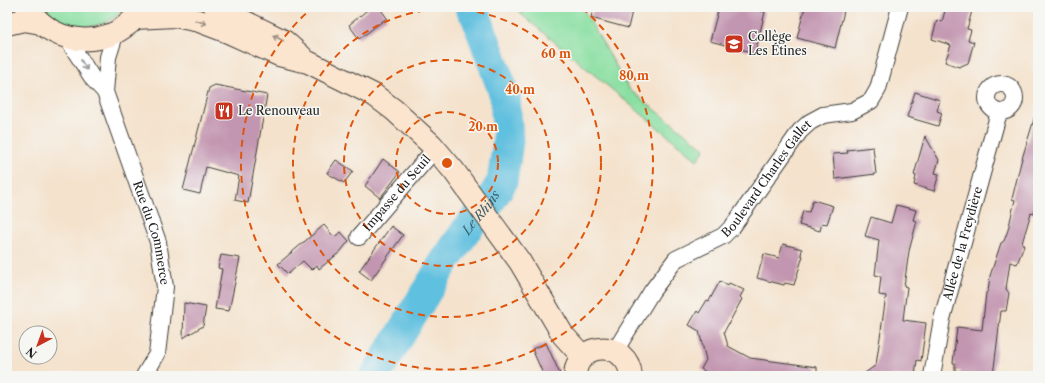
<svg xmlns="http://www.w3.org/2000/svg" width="1045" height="383" viewBox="0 0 1045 383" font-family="'Libre Caslon Text',serif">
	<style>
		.green { fill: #8adfa2; stroke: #537e5f }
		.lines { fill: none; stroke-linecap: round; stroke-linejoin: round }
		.river { stroke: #60c0df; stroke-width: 31 }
		.building { fill: #c295b0 }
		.street-casing { stroke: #3c3a36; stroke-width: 18 }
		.secondary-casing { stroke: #3c3a36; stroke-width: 24 }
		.street { stroke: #fff; stroke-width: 16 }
		.secondary { stroke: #fce5cf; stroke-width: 22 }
		.oneway { stroke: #978b7e }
		.oneway2 { stroke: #999 }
		.ring { fill: none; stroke: #de560d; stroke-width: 2; stroke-dasharray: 7 5 }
		.labels { text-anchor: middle; stroke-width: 3; stroke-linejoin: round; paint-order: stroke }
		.poi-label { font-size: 12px; fill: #1c1c1c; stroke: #f6f6f2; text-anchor: start }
		.street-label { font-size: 12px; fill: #1c1c1c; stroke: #f6f6f2 }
		.water-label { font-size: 13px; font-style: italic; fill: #375e6a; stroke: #f6f6f2 }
		.centre { fill: #de560d; stroke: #f6f6f2; stroke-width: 2 }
		.ring-label { font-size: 12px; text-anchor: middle; font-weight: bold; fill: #de560d; stroke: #f6f6f2; stroke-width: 3; stroke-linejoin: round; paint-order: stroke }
	</style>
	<rect width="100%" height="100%" fill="#f6f6f2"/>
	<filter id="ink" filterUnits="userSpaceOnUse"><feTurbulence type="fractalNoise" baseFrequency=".025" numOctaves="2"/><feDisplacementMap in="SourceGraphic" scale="8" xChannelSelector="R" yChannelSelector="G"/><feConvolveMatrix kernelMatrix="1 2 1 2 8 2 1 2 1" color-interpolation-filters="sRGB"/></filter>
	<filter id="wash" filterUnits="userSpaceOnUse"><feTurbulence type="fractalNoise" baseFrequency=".012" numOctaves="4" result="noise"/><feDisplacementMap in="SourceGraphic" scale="16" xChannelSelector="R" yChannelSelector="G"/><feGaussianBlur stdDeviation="0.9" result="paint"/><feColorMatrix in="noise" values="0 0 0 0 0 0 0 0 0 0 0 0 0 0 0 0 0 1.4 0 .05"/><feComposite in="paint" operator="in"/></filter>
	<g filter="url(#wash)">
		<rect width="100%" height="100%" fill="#f4e2cc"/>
		<g class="green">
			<path d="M43,7H125C105,34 63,31 43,7Z"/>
			<path d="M516,7H583V9L630,90L705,149L697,160L521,14Z"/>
		</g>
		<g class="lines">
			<path class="river" id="s1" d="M375,376L445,261L470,225L487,206L502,182L508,141L505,96L476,16L470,7"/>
		</g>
		<g id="blocks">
			<g class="building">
				<path d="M371,7H379L387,18L359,39L349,25Z"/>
				<path d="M593,7H633L628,28L591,18Z"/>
				<path d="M719,7H747L765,12L755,53L710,41Z"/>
				<path d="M805,7H845L835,48L797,38Z"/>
				<path d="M946,7H973L967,29L971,30L968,40L974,42L968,63L959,67L945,62L951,45L932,39L937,20L942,22Z"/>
				<path d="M215,85L267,95L248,203L235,200L239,176L206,167L200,194L183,190L209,88Z"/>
				<path d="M915,92L940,100L937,111L942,113L938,126L907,117Z"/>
				<path d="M1035,116H1038V198L1034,214L1031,213L1022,243L1024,246L1017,264L1010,262L1006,289L1009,293L1006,311H1001L993,376H960L961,371H955V363H953L957,327L982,330L986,293L988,291L990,276L1001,243L1004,241L1008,230L1015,200L1012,199L1021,162Z"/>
				<path d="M925,136L939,160L935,173L939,174L934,191L914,185L916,176L914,175Z"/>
				<path d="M873,147L876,174L835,179L833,154L848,153L847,150Z"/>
				<path d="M383,159L400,172L380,198L365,186Z"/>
				<path d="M336,160L353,171L344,183L327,173Z"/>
				<path d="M813,200L833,206L827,224L822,223L820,231L799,225L803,211L809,212Z"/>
				<path d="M896,205L916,210L913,220L917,221L909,251L904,286L907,287L903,320L926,323L921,361L917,360L915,376H861L876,365L886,296L879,295L881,276L875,275L879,240L865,236L871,217L891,223Z"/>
				<path d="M324,225L334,237L341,232L349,241L340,252L319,269L317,265L312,270L303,261L288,274L278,264Z"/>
				<path d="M391,226L403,235L371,280L359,271Z"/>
				<path d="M783,244L802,249L801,255L803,256L794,285L785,283L784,285L757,278L764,254L779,258Z"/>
				<path d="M221,255L240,258L229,311L215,309L222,269L218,268Z"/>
				<path d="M720,281L728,286L729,283L744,290L740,297L742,299L724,332L728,346L750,358L817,367V376H713L701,369L706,360L699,331L689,325L697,311L699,313L707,300L709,301Z"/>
				<path d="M184,303L206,307L203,326L183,338Z"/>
				<path d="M546,343L561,376H544L532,349Z"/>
			</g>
		</g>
	</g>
	<g filter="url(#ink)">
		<use href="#blocks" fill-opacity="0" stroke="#3c3a36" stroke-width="1"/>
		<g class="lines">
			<g class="street-casing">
				<g id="street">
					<path id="s2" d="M116,32L108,57L105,92L158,242L165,287L157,354L144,376"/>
					<path d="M66,37L93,79L105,92"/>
					<circle cx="1001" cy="98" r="14"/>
					<path id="s3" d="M359,237L435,149"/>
					<path id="s4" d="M615,351L652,291L676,259L723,236L733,226L800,131L810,122L823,115L852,111L871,101L878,89L900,7"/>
					<path id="s5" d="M932,376L942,319L999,112"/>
				</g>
			</g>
			<g class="secondary-casing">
				<g id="secondary">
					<path d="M27,7C32,12 36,19 41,23C65,44 102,45 127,25C134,20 138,14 143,7"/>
					<path d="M215,7L284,41L301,56"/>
					<path d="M135,18L175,16L199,21L228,32L279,55L308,62L374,95L394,110L431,144L454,171L520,262L563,335L583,357"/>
					<path d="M7,24L24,20L41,23"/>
					<path d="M575,376C576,340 628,339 631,376"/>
				</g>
			</g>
			<use href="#street" class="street"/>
			<use href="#secondary" class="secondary"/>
		</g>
		<defs><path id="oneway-shaft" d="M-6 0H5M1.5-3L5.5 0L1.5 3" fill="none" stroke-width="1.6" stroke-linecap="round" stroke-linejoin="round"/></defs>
		<g class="oneway">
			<use href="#oneway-shaft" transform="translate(201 22) rotate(18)"/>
			<use href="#oneway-shaft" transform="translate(278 38) rotate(-153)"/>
		</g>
		<use class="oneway2" href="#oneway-shaft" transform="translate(84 65) rotate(58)"/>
	</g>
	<g class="ring">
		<circle cx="447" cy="163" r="51"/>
		<circle cx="447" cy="163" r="103"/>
		<circle cx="447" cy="163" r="154"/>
		<path d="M582 8A206 206 0 1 1 312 8"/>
	</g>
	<defs>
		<g id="school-square" transform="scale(1)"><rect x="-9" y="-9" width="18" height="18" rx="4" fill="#c8321e" stroke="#f6f6f2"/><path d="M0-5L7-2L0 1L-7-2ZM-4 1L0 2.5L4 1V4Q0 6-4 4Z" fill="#fff"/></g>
		<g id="restaurant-square" transform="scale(1)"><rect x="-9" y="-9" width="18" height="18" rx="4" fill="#c8321e" stroke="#f6f6f2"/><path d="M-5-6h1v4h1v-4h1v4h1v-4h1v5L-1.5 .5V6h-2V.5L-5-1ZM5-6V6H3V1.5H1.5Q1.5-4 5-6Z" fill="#fff"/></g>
	</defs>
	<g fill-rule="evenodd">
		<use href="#school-square" x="734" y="44"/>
		<use href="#restaurant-square" x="224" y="111"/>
	</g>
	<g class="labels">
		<g class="poi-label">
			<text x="748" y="41">Collège<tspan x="748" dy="14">Les Étines</tspan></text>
			<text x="238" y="115">Le Renouveau</text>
		</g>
		<g class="street-label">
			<text dy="4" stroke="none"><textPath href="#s4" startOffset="235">Boulevard Charles Gallet</textPath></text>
			<text dy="4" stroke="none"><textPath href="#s3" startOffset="58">Impasse du Seuil</textPath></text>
			<text dy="4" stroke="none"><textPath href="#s2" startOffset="210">Rue du Commerce</textPath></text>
			<text dy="4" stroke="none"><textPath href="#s5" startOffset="136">Allée de la Freydière</textPath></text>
		</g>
		<g class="water-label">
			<text dy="5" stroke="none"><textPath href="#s1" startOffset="195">Le Rhins</textPath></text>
		</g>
	</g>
	<circle cx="447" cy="163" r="6" class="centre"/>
	<g class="ring-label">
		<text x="556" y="58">60 m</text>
		<text x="634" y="80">80 m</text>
		<text x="520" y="94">40 m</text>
		<text x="483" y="131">20 m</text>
	</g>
	<rect width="1045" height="383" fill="none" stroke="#f6f6f2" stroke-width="24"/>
	<g transform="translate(38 345) rotate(221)"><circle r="19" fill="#f6f6f2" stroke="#9f9f9c"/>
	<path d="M0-3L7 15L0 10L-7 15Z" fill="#c8321e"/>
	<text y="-6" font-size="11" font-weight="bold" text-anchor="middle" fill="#1c1c1c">N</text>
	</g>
</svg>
